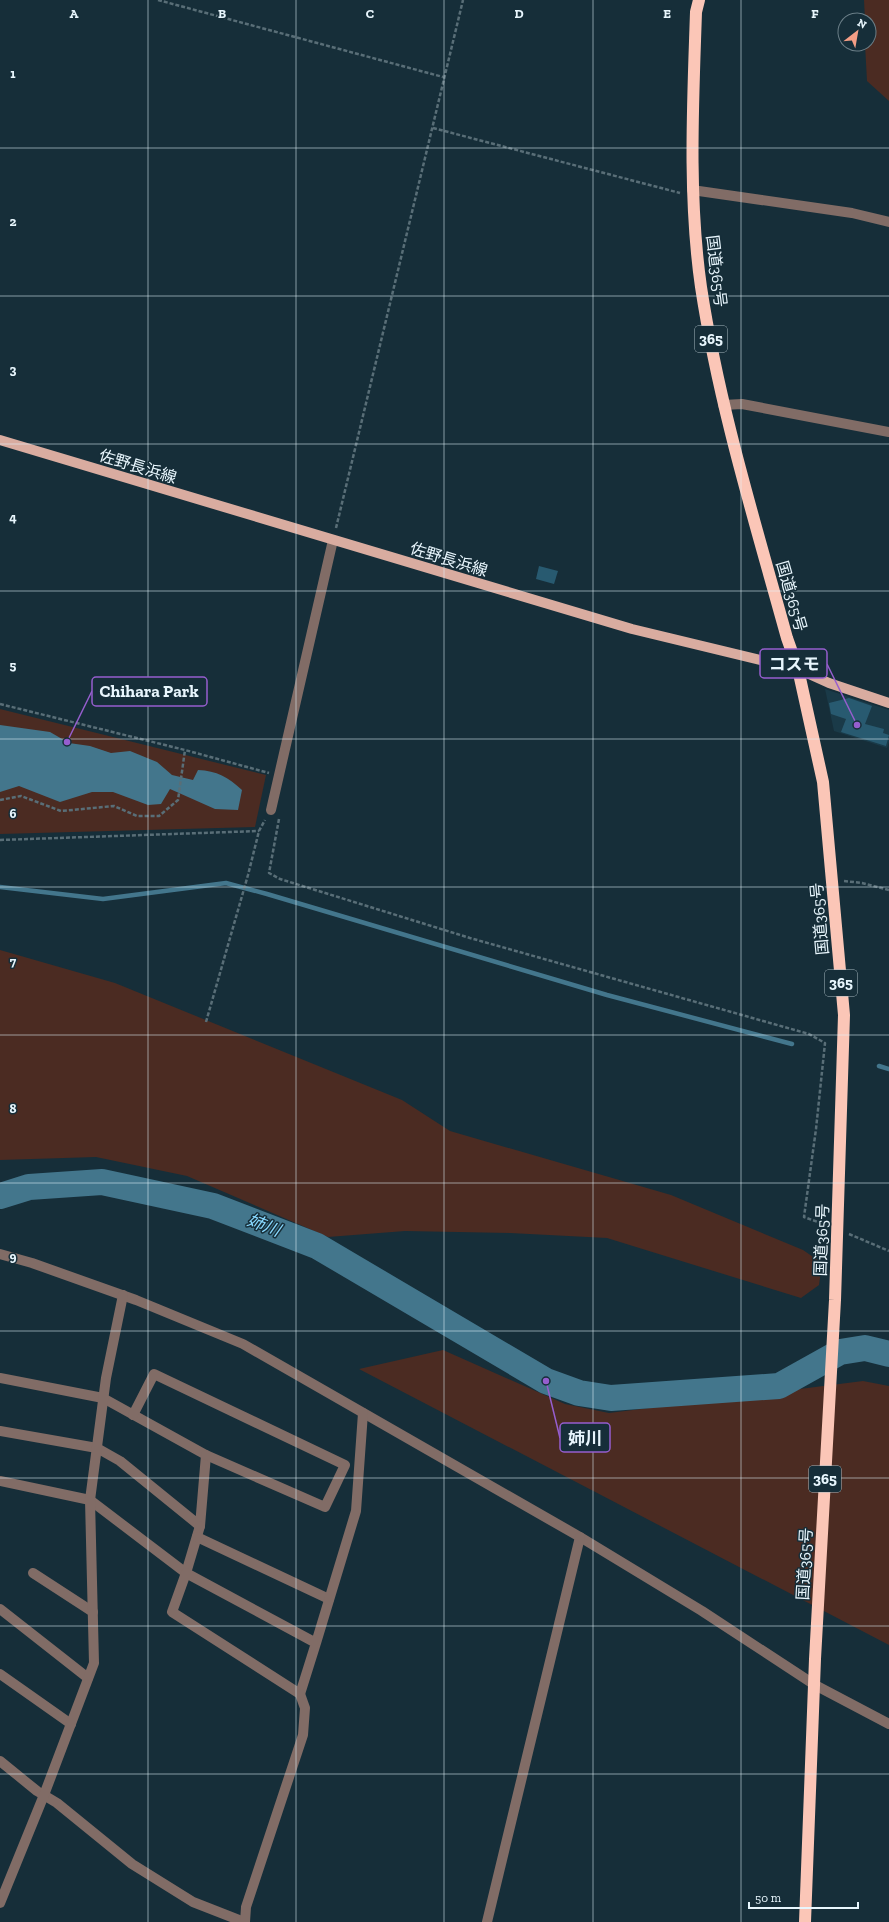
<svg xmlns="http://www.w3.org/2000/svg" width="889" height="1922" viewBox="0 0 889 1922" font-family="'Zilla Slab','Noto Sans JP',serif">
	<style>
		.built { fill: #1a3a48 }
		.green { fill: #4b2b22 }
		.water { fill: #43768c }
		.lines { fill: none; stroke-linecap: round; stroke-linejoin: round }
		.stream { stroke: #43768c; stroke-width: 4.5 }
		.river { stroke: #43768c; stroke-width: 26 }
		.building { fill: #285a70 }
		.path { stroke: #596e77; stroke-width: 2.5; stroke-dasharray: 4 2; stroke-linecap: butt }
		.minor { stroke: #816c66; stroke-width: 10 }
		.major { stroke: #d9aca0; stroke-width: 10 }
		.highway { stroke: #fbc6b7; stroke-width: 12 }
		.grid { fill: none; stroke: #e8f6fd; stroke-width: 1; stroke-opacity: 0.55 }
		.labels { text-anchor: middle; stroke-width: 3; stroke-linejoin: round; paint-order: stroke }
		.shield { fill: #162e39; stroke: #a9bac2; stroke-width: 1 }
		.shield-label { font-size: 15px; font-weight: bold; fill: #e8f6fd }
		.street-label { font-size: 16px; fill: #e8f6fd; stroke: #162e39 }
		.water-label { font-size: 17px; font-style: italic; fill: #88d9ff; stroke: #162e39 }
		.grid-label { font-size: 13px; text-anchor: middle; font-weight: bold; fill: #e8f6fd; stroke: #162e39; stroke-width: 3; stroke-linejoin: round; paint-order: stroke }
		.leader { fill: none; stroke: #965ece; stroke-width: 1.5 }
		.callout-dot { fill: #965ece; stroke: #162e39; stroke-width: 1.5 }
		.callout { fill: #162e39; stroke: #965ece; stroke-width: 1.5 }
		.callout-label { font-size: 17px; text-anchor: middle; font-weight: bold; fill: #e8f6fd }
	</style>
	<rect width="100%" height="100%" fill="#162e39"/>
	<path class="built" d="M825,689L889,710V742L887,748L834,731Z"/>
	<g class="green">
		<path d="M864,0H889V101L867,81L865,44H869V20H865Z"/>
		<path d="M0,709L266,775L255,827L0,834Z"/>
		<path d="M0,950L115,983L402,1100L450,1131L671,1195L803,1250L822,1263L819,1285L801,1298L607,1238L510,1233L405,1231L328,1237L187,1176L96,1157L0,1160Z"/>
		<path d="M443,1350L565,1404L609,1413L863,1381L889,1386V1645L359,1369Z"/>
	</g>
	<path class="water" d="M0,725L50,732L69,743L90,746L111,753L130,751L157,762L172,775L193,780L198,770C217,771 228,777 242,790L238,810L215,809L170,789L161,804L148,805L113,792H92L60,802L19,786L0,792Z"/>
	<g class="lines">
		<g class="stream">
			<path d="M0,887L103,899L226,883L267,894L607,995L792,1044"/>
			<path d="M879,1066L889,1069"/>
		</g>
		<path class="river" d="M0,1196L29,1187L102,1182L213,1206L317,1246L546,1381L579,1393L611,1398L779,1386L840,1352L865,1348L889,1354"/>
	</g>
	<g class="building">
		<path d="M539,566L558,571L554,584L536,579Z"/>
		<path d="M849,698L872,706L865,724L884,729L883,733L889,735L886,746L841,732L846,719L831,714L829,703Z"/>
	</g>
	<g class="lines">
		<g class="path">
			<path d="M158,0L443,77"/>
			<path d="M433,128L680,193"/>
			<path d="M336,528L463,0"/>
			<path d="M0,704L185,750L269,773"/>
			<path d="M0,800L21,796L61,811L114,806L137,816H159L178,800L185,750"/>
			<path d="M279,819L269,873L280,879L470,938L809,1034L825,1043L816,1129L804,1217L826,1225"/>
			<path d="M0,840L259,831"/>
			<path d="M844,881L862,883L889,890"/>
			<path d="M206,1022L248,875L259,831L265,820"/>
			<path d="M849,1234L889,1251"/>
		</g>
		<g class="minor">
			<path d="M692,190L852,213L889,222"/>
			<path d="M723,405L742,404L889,432"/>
			<path d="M271,810L333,540"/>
			<path d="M0,1254L32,1263L136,1300L243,1344L580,1537L702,1611L815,1685L889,1724"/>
			<path d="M0,1378L103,1398L206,1455L200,1526L120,1461L97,1448L0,1431"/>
			<path d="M133,1415L154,1374L345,1465L325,1507L206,1455"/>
			<path d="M0,1481L90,1500L186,1573L200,1526"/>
			<path d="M197,1537L329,1599"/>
			<path d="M33,1573L93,1612"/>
			<path d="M0,1609L88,1678"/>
			<path d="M316,1643L300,1694L172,1612L186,1573L316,1643L356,1511L363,1413"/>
			<path d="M0,1674L71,1724"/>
			<path d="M0,1761L37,1791L57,1803L132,1864L193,1902L244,1922"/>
			<path d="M0,1903L44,1795L94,1663L90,1500L106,1378L123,1295"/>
			<path d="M245,1922L246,1907L303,1735L305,1708L300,1694"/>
			<path d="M487,1922L580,1537"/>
		</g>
		<path class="major" d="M0,440L632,629L798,669L829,683L889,703"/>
		<path class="highway" d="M699,0L696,12C693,103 688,196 701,287C719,406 755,522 787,638L798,669L823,782L844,1015L835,1300L815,1659L805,1922"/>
	</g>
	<path class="grid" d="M148,0V1922M296,0V1922M444,0V1922M593,0V1922M741,0V1922M0,148H889M0,296H889M0,444H889M0,591H889M0,739H889M0,887H889M0,1035H889M0,1183H889M0,1331H889M0,1478H889M0,1626H889M0,1774H889"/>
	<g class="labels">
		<g class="shield">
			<rect x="695" y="326" width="32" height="26" rx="3"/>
			<rect x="825" y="970" width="32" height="26" rx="3"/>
			<rect x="809" y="1466" width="32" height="26" rx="3"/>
		</g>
		<g class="shield-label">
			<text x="711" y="344">365</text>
			<text x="841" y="988">365</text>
			<text x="825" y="1484">365</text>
		</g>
		<g class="street-label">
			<text transform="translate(717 271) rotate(83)" y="6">国道365号</text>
			<text transform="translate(138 466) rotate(17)" y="6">佐野長浜線</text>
			<text transform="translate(449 559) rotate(17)" y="6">佐野長浜線</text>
			<text transform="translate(792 596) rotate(74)" y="6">国道365号</text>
			<text transform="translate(819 919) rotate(-95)" y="6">国道365号</text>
			<text transform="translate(821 1240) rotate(-88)" y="6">国道365号</text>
			<text transform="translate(804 1564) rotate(-87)" y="6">国道365号</text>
		</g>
		<g class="water-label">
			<text transform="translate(264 1225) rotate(21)" y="6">姉川</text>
		</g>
	</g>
	<g class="grid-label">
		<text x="74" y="18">A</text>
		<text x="222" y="18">B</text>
		<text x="370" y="18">C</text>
		<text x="519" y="18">D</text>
		<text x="667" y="18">E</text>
		<text x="815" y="18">F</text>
		<text x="13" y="78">1</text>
		<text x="13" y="226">2</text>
		<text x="13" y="374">3</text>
		<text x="13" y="522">4</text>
		<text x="13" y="670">5</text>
		<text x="13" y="818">6</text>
		<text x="13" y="966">7</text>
		<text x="13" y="1113">8</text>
		<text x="13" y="1261">9</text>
	</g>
	<path class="leader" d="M857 725L827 664M67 742L92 691M546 1381L560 1438"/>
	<g class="callout-dot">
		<circle cx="857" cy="725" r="4"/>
		<circle cx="67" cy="742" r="4"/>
		<circle cx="546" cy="1381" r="4"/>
	</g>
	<g class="callout">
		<rect x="760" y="649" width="67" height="29" rx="4"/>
		<rect x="92" y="677" width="115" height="29" rx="4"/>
		<rect x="560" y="1423" width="50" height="29" rx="4"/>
	</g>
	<g class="callout-label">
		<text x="794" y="670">コスモ</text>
		<text x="149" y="697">Chihara Park</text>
		<text x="585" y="1444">姉川</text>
	</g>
	<g transform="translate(857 32) rotate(31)"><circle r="19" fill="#162e39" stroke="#6a7e87"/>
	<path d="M0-3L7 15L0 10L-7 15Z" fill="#f49e86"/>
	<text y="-6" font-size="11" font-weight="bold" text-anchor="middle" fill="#e8f6fd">N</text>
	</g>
	<path d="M749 1902v6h109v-6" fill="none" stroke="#e8f6fd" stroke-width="2"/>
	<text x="755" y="1902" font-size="12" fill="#e8f6fd" stroke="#162e39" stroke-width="3" paint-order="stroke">50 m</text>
</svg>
